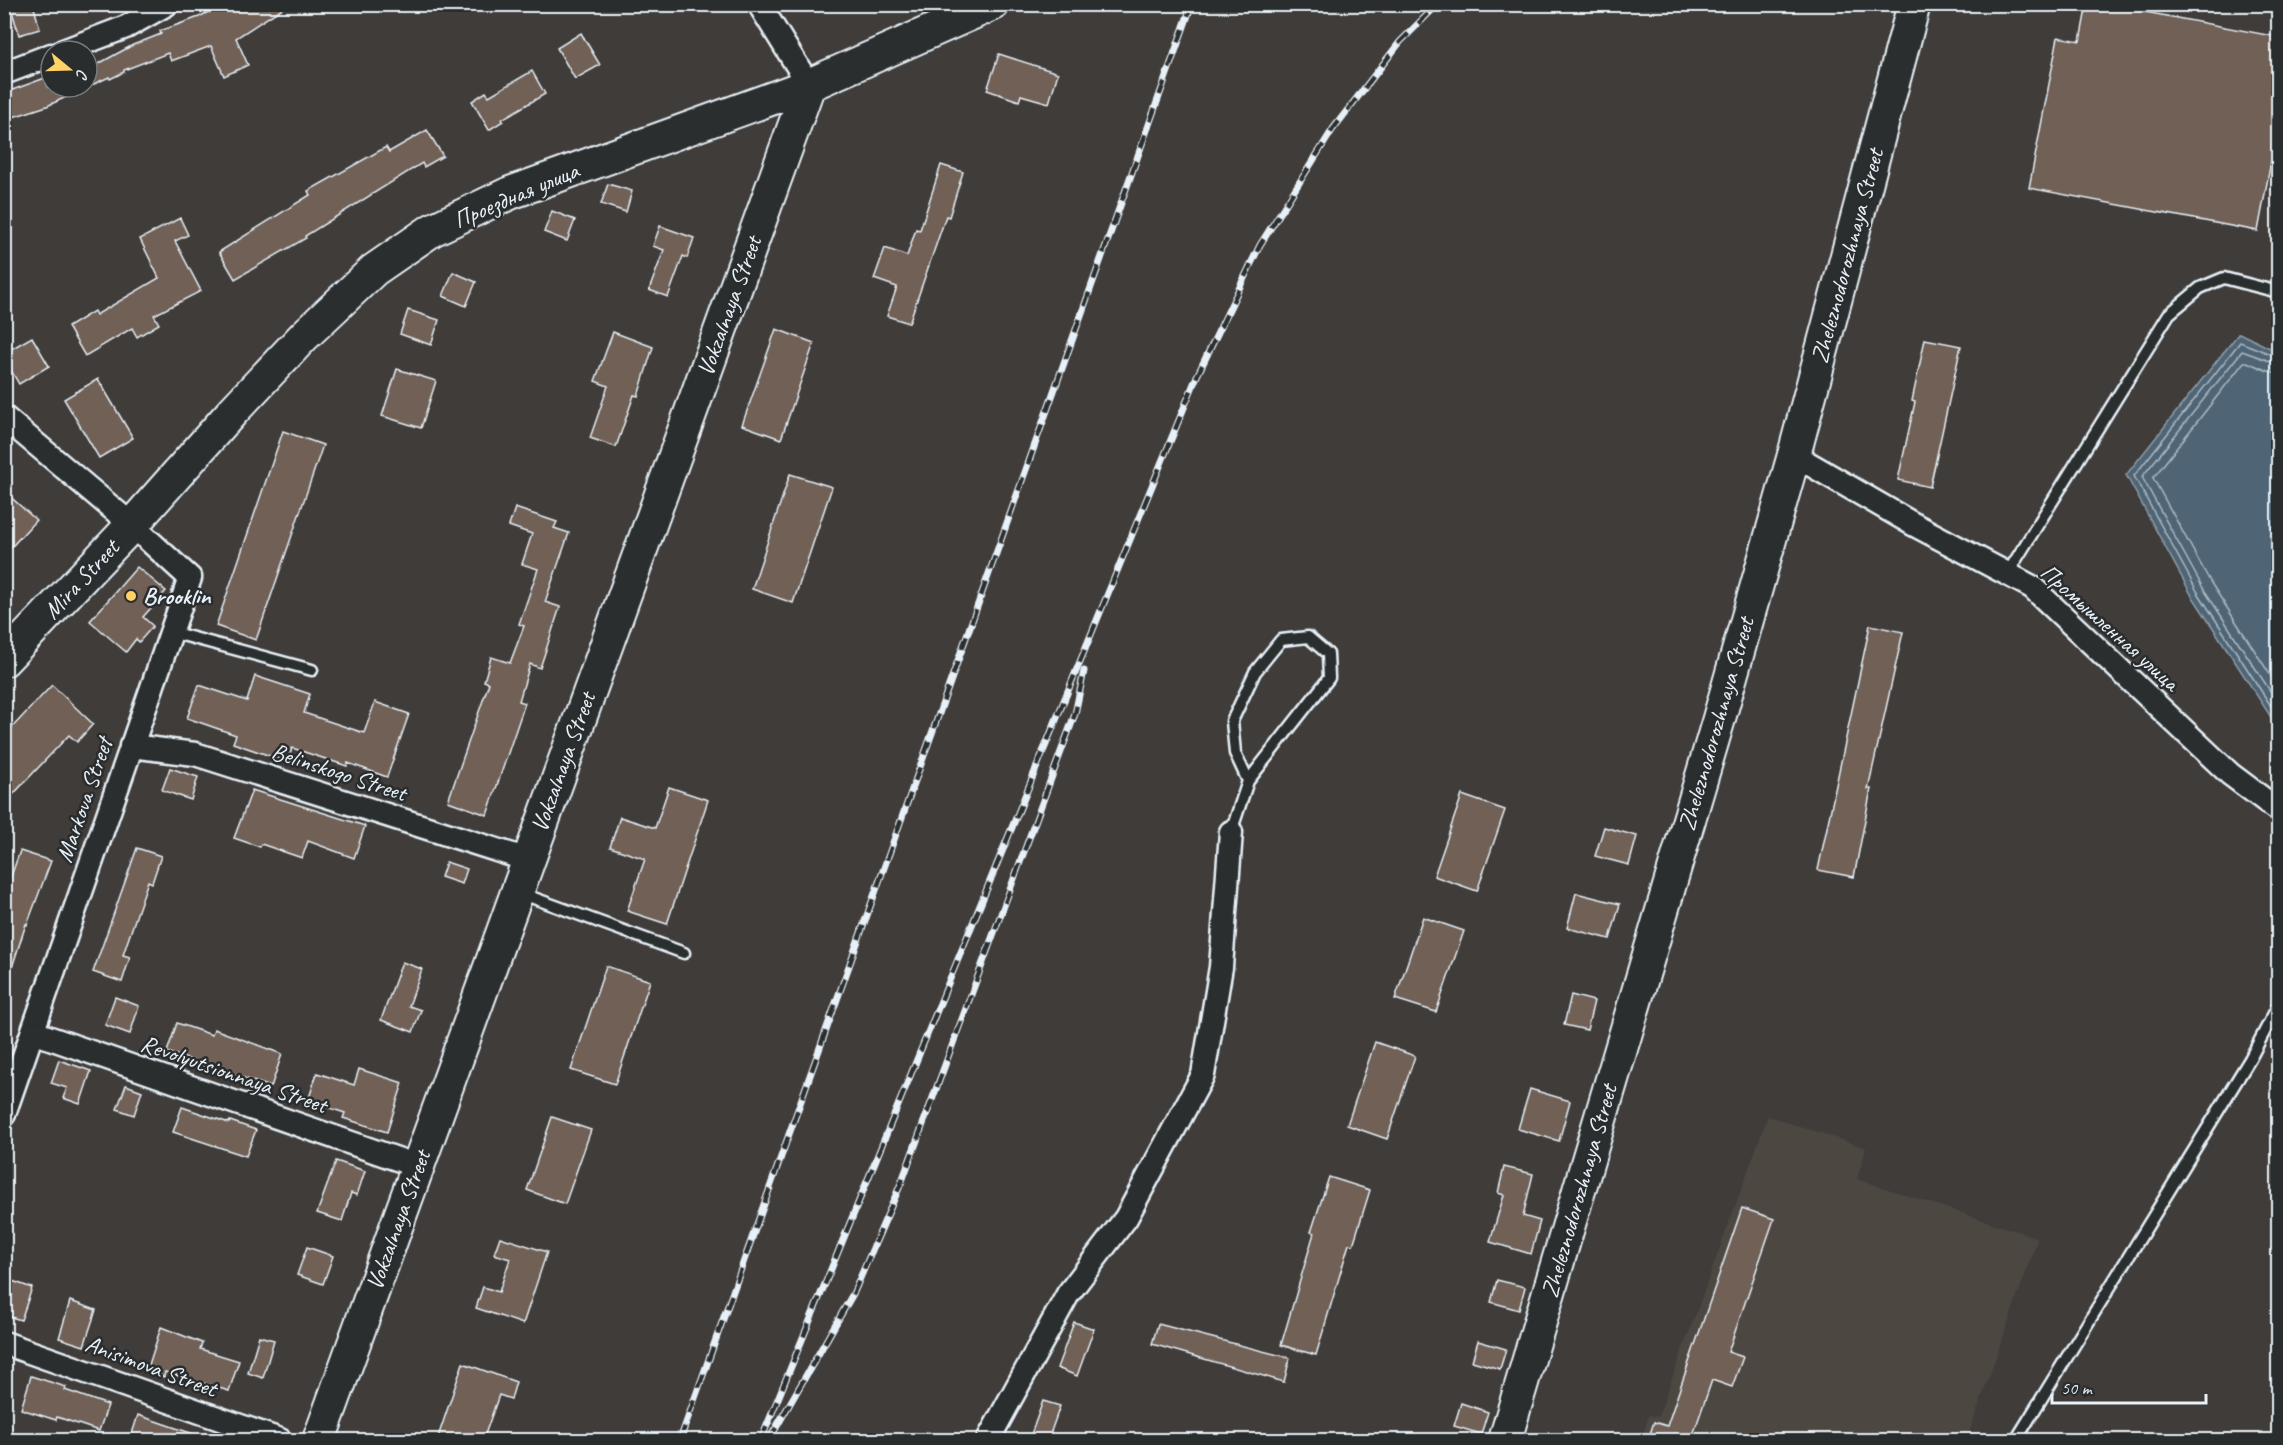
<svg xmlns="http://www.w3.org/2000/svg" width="2283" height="1445" viewBox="0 0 2283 1445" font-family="Caveat,sans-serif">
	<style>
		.built { fill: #4d4742 }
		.water { fill: #506574; stroke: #8d9da9; stroke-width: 1.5 }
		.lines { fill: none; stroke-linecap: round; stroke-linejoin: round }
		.shore { stroke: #abb9c3; stroke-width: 1.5 }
		.building { fill: #6f6056; stroke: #e8f1f8; stroke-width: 1.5 }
		.lane-casing { stroke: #e8f1f8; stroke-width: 15 }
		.street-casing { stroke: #e8f1f8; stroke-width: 27 }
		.secondary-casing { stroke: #e8f1f8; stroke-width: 36 }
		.lane { stroke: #2a2d2e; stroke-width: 10 }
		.street { stroke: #2a2d2e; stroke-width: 22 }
		.secondary { stroke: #2a2d2e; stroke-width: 32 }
		.rail-casing { stroke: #e8f1f8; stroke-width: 7 }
		.rail { stroke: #2a2d2e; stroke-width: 4.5; stroke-dasharray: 14; stroke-linecap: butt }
		.poi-dot { fill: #ffd166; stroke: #2a2d2e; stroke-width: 2 }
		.labels { text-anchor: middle; stroke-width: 5; stroke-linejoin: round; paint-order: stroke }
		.street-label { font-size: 24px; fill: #e8f1f8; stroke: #2a2d2e }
		.poi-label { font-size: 24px; font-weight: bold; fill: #e8f1f8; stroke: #2a2d2e; text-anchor: start }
	</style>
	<rect width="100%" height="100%" fill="#3f3c3a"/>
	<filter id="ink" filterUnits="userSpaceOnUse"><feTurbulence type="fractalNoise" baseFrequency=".0167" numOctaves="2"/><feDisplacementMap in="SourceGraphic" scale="12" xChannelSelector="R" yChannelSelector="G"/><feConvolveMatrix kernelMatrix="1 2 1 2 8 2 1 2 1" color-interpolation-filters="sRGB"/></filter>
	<g filter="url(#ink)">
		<path class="built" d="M1768,1116L1866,1148L1857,1179L2038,1238L1967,1439L1945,1434L1959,1440H1641L1649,1415L1658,1417Z"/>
		<path class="water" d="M2239,333L2278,352V728L2191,594L2126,475Z"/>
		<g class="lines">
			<g class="shore">
				<path d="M2278,357L2240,342L2134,476L2197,591L2278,717"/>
				<path d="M2278,364L2242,351L2142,477L2203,588L2278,703"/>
				<path d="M2278,373L2268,371L2247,362H2244L2153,478L2211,583L2278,687"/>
			</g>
		</g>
		<g class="building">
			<path d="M24,4H33L40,29L19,35L11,8Z"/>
			<path d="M223,4H289L236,38L248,65L224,76L211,46L171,61L168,53L124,70V72L110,79L109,77L47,106L4,120V93L45,78L48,87H87V70L133,45L161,34L160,31L199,17Z"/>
			<path d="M2087,4H2103L2278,37V124L2258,231L2029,188L2058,37L2080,41Z"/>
			<path d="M581,33L600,65L575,79L557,48Z"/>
			<path d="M999,54L1058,73L1049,103L1021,95L1019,101L987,90Z"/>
			<path d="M532,71L545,94L502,119L503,121L489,130L472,101L486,92L489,96Z"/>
			<path d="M427,130L443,156L424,167L422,163L305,236L306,238L235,279L219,252L310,195L308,191L386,147L389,152Z"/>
			<path d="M941,165L963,172L949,217L946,216L909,323L887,316L897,287L874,279L885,248L907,256L916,229L920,230Z"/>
			<path d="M608,184L632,191L626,212L601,204Z"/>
			<path d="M552,211L575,220L567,241L544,232Z"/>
			<path d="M180,218L188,235L175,241L201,291L154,315L159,324L137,337L132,328L85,356L68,327L94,311L96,315L159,278L140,239Z"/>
			<path d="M660,226L694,238L687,258L683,256L668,297L649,290L664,250L653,246Z"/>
			<path d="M453,272L476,282L466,306L443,296Z"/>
			<path d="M408,310L439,320L431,345L400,334Z"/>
			<path d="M776,329L814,343L781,439L742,425Z"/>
			<path d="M613,332L653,347L638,396L634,395L616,447L590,438L608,386L595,381Z"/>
			<path d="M32,337L49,366L19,384L4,358V353Z"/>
			<path d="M1925,339L1961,346L1930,487L1898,480L1915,402L1912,401Z"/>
			<path d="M397,369L436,381L421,428L382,416Z"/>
			<path d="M98,379L133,438L99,458L64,399Z"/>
			<path d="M283,431L323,445L256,640L216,626Z"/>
			<path d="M790,474L832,487L793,603L752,589Z"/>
			<path d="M4,491L36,520L4,555Z"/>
			<path d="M515,508L557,522L554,528L569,533L545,602L560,607L540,668L530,664L519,701L525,703L487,815L448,801L489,683L484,681L491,657L510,663L524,626L519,624L538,569L522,564L532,534L509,526Z"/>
			<path d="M137,567L166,591L143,617L153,626L139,642L136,639L126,652L90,621Z"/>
			<path d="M1870,625L1903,632L1868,789H1871L1854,877L1818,870Z"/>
			<path d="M255,676L310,694L304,713L364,733L375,702L409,714L387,777L348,763L347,766L292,748L288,762L233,743L236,735L187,718L199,685L247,701Z"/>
			<path d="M52,685L93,724L77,742L69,735L4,804V736Z"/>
			<path d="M170,768L198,777L191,800L162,790Z"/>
			<path d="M669,787L708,800L667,924L627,911L645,859L610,847L620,817L655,828Z"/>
			<path d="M252,790L365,826L354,858L308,841L302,858L261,844L260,847L234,838Z"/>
			<path d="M1462,795L1505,810L1477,891L1434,876Z"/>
			<path d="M1604,827L1637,836L1629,865L1595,856Z"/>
			<path d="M137,848L161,856L152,883L148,881L123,955L130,957L122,982L93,972Z"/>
			<path d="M20,851L51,861L27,925L26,924L8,980L4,979V880L9,882Z"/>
			<path d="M446,862L467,869L462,884L441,877Z"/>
			<path d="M1576,893L1620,904L1610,939L1567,928Z"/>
			<path d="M1423,917L1464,931L1436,1012L1395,999Z"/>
			<path d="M402,962L422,969L409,1006L421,1010L413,1032L381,1020Z"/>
			<path d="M606,966L650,981L615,1084L571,1070Z"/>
			<path d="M1571,995L1594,1001L1587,1030L1564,1025Z"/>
			<path d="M115,997L139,1006L130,1034L105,1025Z"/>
			<path d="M177,1023L212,1035L214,1029L282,1054L271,1087L225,1072L224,1074L202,1067L203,1064L167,1052Z"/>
			<path d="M1375,1042L1415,1056L1387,1139L1347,1125Z"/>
			<path d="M59,1060L91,1071L80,1104L63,1098L67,1088L51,1083Z"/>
			<path d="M359,1069L403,1083L387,1132L343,1118L345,1113L308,1101L317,1073L354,1085Z"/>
			<path d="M126,1085L142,1091L134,1115L117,1109Z"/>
			<path d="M1530,1089L1570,1101L1559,1141L1518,1129Z"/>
			<path d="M182,1107L229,1123L230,1121L256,1130L246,1156L173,1132Z"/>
			<path d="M552,1117L591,1130L565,1204L527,1190Z"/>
			<path d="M336,1161L365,1171L357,1195L351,1193L342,1221L317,1213Z"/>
			<path d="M1504,1167L1533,1174L1523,1216L1540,1221L1531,1254L1490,1242L1504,1195L1498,1193Z"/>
			<path d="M1329,1177L1370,1190L1353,1245L1349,1244L1316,1355L1281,1345L1314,1233L1311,1232Z"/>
			<path d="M1742,1208L1774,1219L1728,1352L1743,1357L1732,1387L1712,1380L1693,1435L1700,1438V1440H1648L1654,1422L1667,1426Z"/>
			<path d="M500,1237L547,1252L523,1324L476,1308L483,1287L499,1292L510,1259L494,1254Z"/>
			<path d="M307,1247L333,1256L323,1284L297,1275Z"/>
			<path d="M4,1278L32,1288L21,1320L4,1315Z"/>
			<path d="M1497,1280L1525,1287L1519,1310L1491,1302Z"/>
			<path d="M70,1301L96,1310L84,1346L59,1338Z"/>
			<path d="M1074,1322L1094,1329L1077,1376L1057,1368Z"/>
			<path d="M1158,1324L1290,1358L1284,1382L1152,1344Z"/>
			<path d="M161,1327L202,1343L200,1349L239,1361L229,1391L165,1372L164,1377L147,1371Z"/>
			<path d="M259,1336L274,1340L263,1378L248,1373Z"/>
			<path d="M1478,1341L1506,1349L1500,1369L1472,1361Z"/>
			<path d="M463,1363L516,1382L511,1399L499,1395L483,1440H437Z"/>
			<path d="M31,1376L66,1387L65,1390L108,1405L99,1431L57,1417L56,1420L21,1409Z"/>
			<path d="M1043,1401L1060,1406L1048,1440H1029Z"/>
			<path d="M1461,1403L1488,1412L1481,1434L1454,1426Z"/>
			<path d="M138,1415L205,1438L204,1440H140L131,1437Z"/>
		</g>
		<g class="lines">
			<g class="lane-casing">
				<g id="lane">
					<path d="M2007,574L2169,314L2200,288L2224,278L2278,292"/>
					<path d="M171,632L312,670"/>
					<path d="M1231,832L1248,781L1329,678L1328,654L1308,637L1281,640L1255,672L1232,721L1235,753L1248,781"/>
					<path d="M520,893L684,953"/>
					<path d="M2016,1440L2250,1059L2278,1006"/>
				</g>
			</g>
			<g class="street-casing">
				<g id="street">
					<path d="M759,4L809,85"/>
					<path d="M63,51L126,27L167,4"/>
					<path d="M4,73L51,55"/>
					<path d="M4,417L132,525L190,578L4,1114"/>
					<path d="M1794,455L1913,524L2032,587L2230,774L2278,810"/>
					<path d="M131,746L195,754L528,860"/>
					<path d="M33,1032L417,1166"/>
					<path d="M4,1343L280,1440"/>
					<path d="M988,1440L1068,1294L1126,1218L1203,1075L1221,967L1231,832"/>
				</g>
			</g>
			<g class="secondary-casing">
				<g id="secondary">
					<path d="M4,660L132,525L234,410L304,336L374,270L432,230L510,193L809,85L993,4"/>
					<path d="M319,1440L809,85"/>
					<path d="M1505,1440L1718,722L1794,455L1914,4"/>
				</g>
			</g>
			<use href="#lane" class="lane"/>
			<use href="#street" class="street"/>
			<use href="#secondary" class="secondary"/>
			<g class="rail-casing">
				<g id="rail">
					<path d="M680,1440L1192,4"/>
					<path d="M761,1440L1197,376L1260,245L1333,129L1400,42L1438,4"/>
					<path d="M769,1440L854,1292L902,1181L1075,714L1084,671"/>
				</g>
			</g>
			<use href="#rail" class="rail"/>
		</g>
	</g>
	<circle class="poi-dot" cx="131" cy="596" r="6"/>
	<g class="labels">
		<g class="street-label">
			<text transform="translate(516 195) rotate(-23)" y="8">Проездная улица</text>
			<text transform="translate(1847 256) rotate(-75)" y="8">Zheleznodorozhnaya Street</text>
			<text transform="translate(729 306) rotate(-70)" y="8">Vokzalnaya Street</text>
			<text transform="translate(81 579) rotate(-47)" y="8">Mira Street</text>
			<text transform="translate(2110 627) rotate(42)" y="8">Промышленная улица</text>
			<text transform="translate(1716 724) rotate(-74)" y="8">Zheleznodorozhnaya Street</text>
			<text transform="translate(563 762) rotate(-70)" y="8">Vokzalnaya Street</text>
			<text transform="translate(339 772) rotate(18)" y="8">Belinskogo Street</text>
			<text transform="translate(84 800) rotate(-71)" y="8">Markova Street</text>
			<text transform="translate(234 1074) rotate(19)" y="8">Revolyutsionnaya Street</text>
			<text transform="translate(1579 1191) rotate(-74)" y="8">Zheleznodorozhnaya Street</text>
			<text transform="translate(398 1220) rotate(-70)" y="8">Vokzalnaya Street</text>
			<text transform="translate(151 1366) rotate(20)" y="8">Anisimova Street</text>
		</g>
		<g class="poi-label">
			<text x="143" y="604">Brooklin</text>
		</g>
	</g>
	<rect width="2283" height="1445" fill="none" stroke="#2a2d2e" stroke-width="24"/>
	<rect x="12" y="12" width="2259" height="1421" fill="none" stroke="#e8f1f8" stroke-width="2" filter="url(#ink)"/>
	<g transform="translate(69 69) rotate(109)"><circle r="28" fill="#2a2d2e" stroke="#767b7f" stroke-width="1.5"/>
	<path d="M0-4.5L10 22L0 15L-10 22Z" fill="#ffd166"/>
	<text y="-9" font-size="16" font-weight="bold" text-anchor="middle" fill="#e8f1f8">С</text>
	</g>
	<path d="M2052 1394v9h154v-9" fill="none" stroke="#e8f1f8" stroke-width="3"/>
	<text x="2061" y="1394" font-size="18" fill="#e8f1f8" stroke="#2a2d2e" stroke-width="4.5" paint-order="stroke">50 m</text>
</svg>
